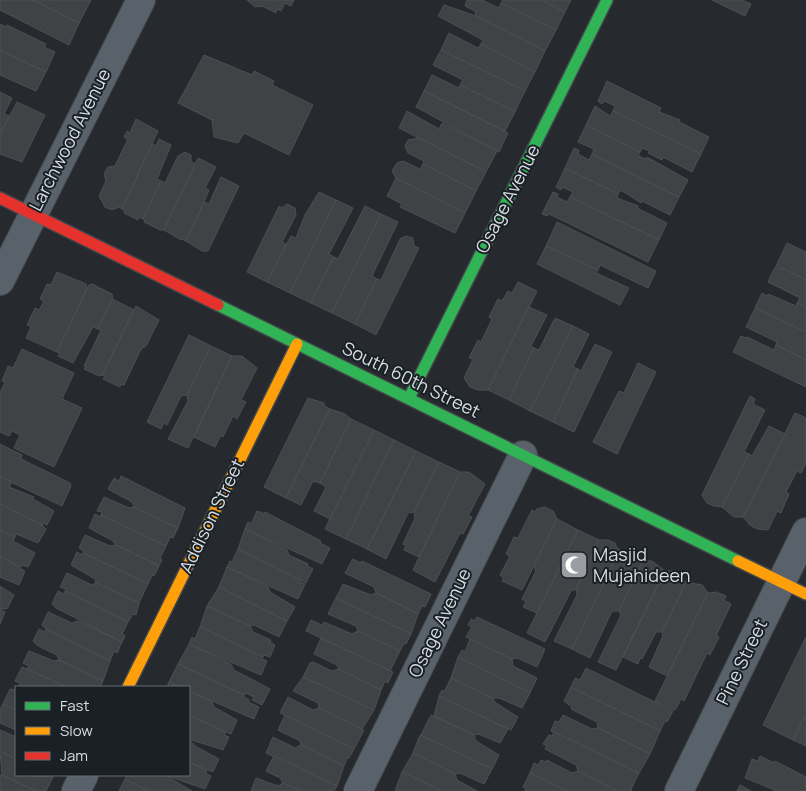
<svg xmlns="http://www.w3.org/2000/svg" width="806" height="791" viewBox="0 0 806 791" font-family="Manrope,sans-serif">
	<style>
		.building { fill: #404346; stroke: #4c4f53 }
		.lines { fill: none; stroke-linecap: round; stroke-linejoin: round }
		.street-casing { stroke: #43474a; stroke-width: 30 }
		.fast-casing { stroke: #43474a; stroke-width: 14 }
		.slow-casing { stroke: #43474a; stroke-width: 14 }
		.jam-casing { stroke: #43474a; stroke-width: 14 }
		.street { stroke: #59626a; stroke-width: 28 }
		.fast { stroke: #30b455; stroke-width: 11 }
		.slow { stroke: #ff9f0a; stroke-width: 11 }
		.jam { stroke: #e5322d; stroke-width: 11 }
		.labels { text-anchor: middle; stroke-width: 4; stroke-linejoin: round; paint-order: stroke }
		.street-label { font-size: 18px; fill: #d8dde2; stroke: #192127 }
		.poi-label { font-size: 18px; fill: #d8dde2; stroke: #192127; text-anchor: start }
	</style>
	<rect width="100%" height="100%" fill="#262a2e"/>
	<g class="building">
		<path d="M0,0H33L79,23L69,45L0,10Z"/>
		<path d="M33,0H91L79,23Z"/>
		<path d="M247,0H294L291,6L285,3L281,11L277,9L276,13L262,6L255,7Z"/>
		<path d="M467,0H482L499,8L501,3L556,30L545,51L476,16L475,11L465,6Z"/>
		<path d="M503,0H542L565,12L556,30L501,3Z"/>
		<path d="M542,0H571L565,12Z"/>
		<path d="M712,0H742L751,4L745,16Z"/>
		<path d="M444,5L476,16L545,51L535,72L481,44L483,40L438,16Z"/>
		<path d="M0,24L6,27L7,25L46,44L44,47L55,52L46,72L0,50Z"/>
		<path d="M449,33L478,48L481,44L535,72L525,91L441,50Z"/>
		<path d="M0,50L46,72L36,91L0,75Z"/>
		<path d="M441,50L525,91L515,112L460,85L463,80L433,65Z"/>
		<path d="M204,55L252,75L254,71L274,81L272,85L313,105L289,155L244,133L238,143L214,137L212,120L178,103Z"/>
		<path d="M432,75L459,88L460,85L515,112L505,131L424,91Z"/>
		<path d="M607,81L661,108L659,112L680,120L679,122L709,137L701,154L613,111L615,106L604,101L602,104L598,101Z"/>
		<path d="M424,91L508,133L499,152L416,107Z"/>
		<path d="M0,92L12,98L4,114L9,116L0,134Z"/>
		<path d="M17,102L45,115L22,162L0,154V134Z"/>
		<path d="M595,106L610,116L613,111L701,154L692,172L663,157L662,160L648,153L650,151L642,148L640,152L586,125Z"/>
		<path d="M407,111L439,129L442,123L497,151L486,172L399,128Z"/>
		<path d="M136,119L158,131L122,209L119,207L112,210L105,207L99,196L106,181L104,174L108,167L115,166L128,139L124,137L127,131L130,133Z"/>
		<path d="M586,125L640,152L638,156L646,159L647,157L688,180L679,197L592,154L594,149L578,142Z"/>
		<path d="M419,138L486,172L476,191L423,164L424,161L408,153L405,146L408,140Z"/>
		<path d="M159,139L171,145L157,179L161,181L143,219L139,217L138,220L124,213L125,211L122,209L152,144L156,146Z"/>
		<path d="M574,148L579,150L578,154L589,160L592,154L679,197L670,215L642,201L641,203L621,190L618,194L565,168Z"/>
		<path d="M185,152L191,155V162L196,164L164,230H160L144,222L145,221L143,219L161,181L165,183L178,156Z"/>
		<path d="M198,158L216,167L205,188L209,190L204,202L186,241L182,239L181,240L164,230Z"/>
		<path d="M403,161L420,169L423,164L476,191L465,213L396,178L392,171L397,163Z"/>
		<path d="M565,168L618,194L617,198L638,206L637,208L667,223L659,240L570,197L573,192L562,187L561,190L556,187Z"/>
		<path d="M221,177L239,186L208,251H202L186,241L204,202L209,204Z"/>
		<path d="M396,178L465,213L455,233L400,207L402,204L387,196Z"/>
		<path d="M319,192L336,200L290,293L267,282L291,236L296,238L305,215Z"/>
		<path d="M553,192L558,194L557,197L567,202L570,197L659,240L648,262L549,214L547,216L542,214Z"/>
		<path d="M336,200L353,208L329,254L334,257L311,303L290,293Z"/>
		<path d="M287,204L295,208L296,215L282,242L286,244L267,282L247,272L279,206L282,208Z"/>
		<path d="M365,206L381,214L332,313L311,303L334,257L338,259Z"/>
		<path d="M381,214L398,222L372,276L377,279L355,324L332,313Z"/>
		<path d="M557,222L656,271L648,288L600,265L598,270L546,246Z"/>
		<path d="M406,236L413,238L414,246L419,248L376,335L355,324L377,279L381,280L400,239Z"/>
		<path d="M787,243L806,252V280L776,266Z"/>
		<path d="M546,246L598,270L596,273L629,288L620,305L537,264Z"/>
		<path d="M775,267L781,270L782,268L806,280V307L797,303L800,298L768,282Z"/>
		<path d="M57,272L86,284L87,288L57,352L26,338L31,327L27,325L35,308L39,310L44,301L40,299L47,284L51,285Z"/>
		<path d="M518,282L537,291L488,390H478L470,387L464,378L473,359L469,358L478,340L481,342L492,319L489,317L498,299L502,301L508,291L512,293Z"/>
		<path d="M92,284L112,294L113,298L98,329L93,327L73,363L58,356L60,353L57,352L89,285Z"/>
		<path d="M762,293L767,296L768,294L796,306L797,303L806,307V332L755,308Z"/>
		<path d="M112,299L134,310L102,375L99,376L84,369L86,367L84,366L101,330L98,329Z"/>
		<path d="M136,306L159,320L146,346L141,349L124,385L121,384L120,387L103,379L105,376L102,375Z"/>
		<path d="M529,307L547,315L531,346L534,348L509,400L488,390Z"/>
		<path d="M755,308L806,332V360L776,345L777,342L746,327Z"/>
		<path d="M555,318L573,326L530,411L509,400L534,348L539,350Z"/>
		<path d="M573,326L589,334L573,367L578,369L553,422L530,411Z"/>
		<path d="M189,335L211,346L187,395L181,396L167,425L164,423L161,429L147,422Z"/>
		<path d="M741,336L746,338L747,337L774,350L776,345L806,360V387L733,352Z"/>
		<path d="M595,344L612,352L574,432L553,422L578,369L581,371Z"/>
		<path d="M211,346L232,356L188,448L168,439L188,401L187,395Z"/>
		<path d="M22,349L74,373L62,399L82,408L54,467L14,448L20,435L12,431L9,436L0,432V393L5,382L2,381L8,366L13,368Z"/>
		<path d="M232,356H242L257,368L241,400L246,402L237,419L233,416L223,437L221,435L215,447L194,437Z"/>
		<path d="M638,363L656,372L617,454L593,442L619,391L624,393Z"/>
		<path d="M750,396L755,399L753,404L765,410L744,452L749,454L722,507L714,506L707,503L702,495Z"/>
		<path d="M308,398L324,403V406L330,409L286,498L264,487Z"/>
		<path d="M330,409L345,414L351,419L320,483L313,481L301,505L286,498Z"/>
		<path d="M795,413L806,418V463L801,473L797,471L786,492L789,494L781,513L777,511L768,530L757,529L750,525L743,517Z"/>
		<path d="M351,419L374,430L330,519L314,511L326,487L320,483Z"/>
		<path d="M769,426L785,434L743,517H734L722,507L749,454L752,456Z"/>
		<path d="M374,430L394,440L346,539L325,529Z"/>
		<path d="M394,440L416,451L367,549L346,539Z"/>
		<path d="M0,444L22,455L21,459L70,483L71,486L62,506L0,477Z"/>
		<path d="M416,451L439,462L414,512L408,513L386,559L367,549Z"/>
		<path d="M439,462L460,472L419,557L404,550L406,545L403,544L415,518L414,512Z"/>
		<path d="M460,472H469L485,484L468,516L472,517L463,534L460,533L435,582L413,570Z"/>
		<path d="M121,476L185,508L178,528L134,507L132,502L108,489L114,478L119,481Z"/>
		<path d="M0,477L12,482L9,487L34,497L33,499L54,511L47,525L43,523L42,525L0,504Z"/>
		<path d="M104,497L129,508L134,507L178,528L173,538L170,537L166,546L101,515L102,512L97,511Z"/>
		<path d="M0,504L42,525L46,529L38,543L16,534L15,537L0,530Z"/>
		<path d="M545,507L553,511L557,519L522,590L502,581L504,578L500,575L510,556L506,554L514,537L518,538L532,510L535,512L537,509Z"/>
		<path d="M257,511L265,514V512L321,541L320,543L330,548L322,564L245,529L248,522L251,524Z"/>
		<path d="M95,514L100,517L101,515L166,546L160,558L162,560L159,566L116,545L113,541L89,528Z"/>
		<path d="M557,519L578,530L537,613L523,607L526,602L522,599L536,571L534,566Z"/>
		<path d="M245,529L287,550L289,555L308,564L307,566L313,569L306,583L238,549Z"/>
		<path d="M0,530L15,537L13,541L35,553L28,567L23,565L21,567L0,556Z"/>
		<path d="M578,530L599,540L576,589L571,591L545,642L527,633Z"/>
		<path d="M85,535L110,546L116,545L159,566L154,576L152,575L148,584L83,553L84,551L79,548Z"/>
		<path d="M599,540H608L615,543L617,548L620,550L572,649L554,641L577,595L576,589Z"/>
		<path d="M238,549L301,580L299,582L305,584L298,599L227,567L230,561L232,562Z"/>
		<path d="M620,550L637,554L643,561L619,611H612L590,658L572,649Z"/>
		<path d="M77,552L82,555L83,553L148,584L139,603L96,583L95,579L71,565Z"/>
		<path d="M0,556L25,571L19,585L0,577Z"/>
		<path d="M353,559L361,563L362,561L431,594L425,607L422,606L418,614L376,593L374,587L345,573Z"/>
		<path d="M643,561H652L665,571L616,670L598,662L621,615L619,611Z"/>
		<path d="M227,567L268,587L270,592L295,607L287,621L219,587Z"/>
		<path d="M665,571H673L686,582L662,632H656L642,659L640,658L638,664L623,657Z"/>
		<path d="M67,573L92,585L96,583L139,603L136,615L133,614L128,622L65,591L66,589L60,587Z"/>
		<path d="M686,582L702,585L708,593L667,676L649,667L663,636L662,632Z"/>
		<path d="M343,584L371,595L376,593L418,614L411,634L336,598Z"/>
		<path d="M0,586L14,595L7,609L0,608Z"/>
		<path d="M219,587L287,621L279,637L254,625L250,626L207,606Z"/>
		<path d="M58,591L64,594L65,591L128,622L122,634L125,636L122,642L56,608L52,604Z"/>
		<path d="M716,592L726,596L724,600L731,604L716,636L719,637L710,655L707,653L684,701L681,699L675,710L655,701L708,593Z"/>
		<path d="M336,598L411,634L406,644L404,643L400,651L358,631L356,626L328,614Z"/>
		<path d="M207,606L250,626L253,632L271,640L270,642L275,645L270,657L264,655L263,657L200,627Z"/>
		<path d="M0,608L5,612L0,624Z"/>
		<path d="M48,612L72,623L78,621L122,642L117,653L114,651L110,661L46,629L42,625Z"/>
		<path d="M477,617L545,649L537,667L517,658L512,659L466,637L472,627L468,625L471,619L475,621Z"/>
		<path d="M311,620L322,625L324,622L352,634L358,631L400,651L390,671L306,631Z"/>
		<path d="M200,627L263,657L262,659L267,661L261,675L189,644L192,637L195,639Z"/>
		<path d="M39,629L45,632L46,629L110,661L103,681L59,660L57,655L38,646L33,641Z"/>
		<path d="M806,637V714L793,740L763,725Z"/>
		<path d="M321,638L393,672L388,683L385,681L381,690L339,669L337,665L314,654Z"/>
		<path d="M470,639L512,659L513,666L537,678L530,693L458,657L462,650L465,652Z"/>
		<path d="M189,644L231,664L234,670L270,689L262,705L252,700L254,697L246,693L244,695L178,664Z"/>
		<path d="M29,651L54,661L59,660L103,681L100,687H66L27,669L29,666L23,663Z"/>
		<path d="M458,657L530,693L522,708L499,698H492L451,678Z"/>
		<path d="M313,662L332,671L339,669L381,690L374,710L303,677L310,663Z"/>
		<path d="M178,664L244,695V697L249,700L248,702L259,707L254,719L189,691V687H180L169,682Z"/>
		<path d="M22,667L27,669L66,687H25L19,685L20,683L15,681Z"/>
		<path d="M586,668L673,711L667,722L665,721L660,731L571,687L575,678L580,680Z"/>
		<path d="M303,677L374,710L362,729L319,708L318,703L293,691Z"/>
		<path d="M451,678L492,698L496,703L518,717L511,730L439,696L442,690L444,692Z"/>
		<path d="M169,682L180,687H167Z"/>
		<path d="M571,687L660,731L650,754L598,728L597,722L571,709L572,707L564,701Z"/>
		<path d="M10,689L16,690V710L3,704Z"/>
		<path d="M189,691L212,702L214,707L237,720L231,734L189,715Z"/>
		<path d="M439,696L508,729L500,743L478,734L474,735L434,716Z"/>
		<path d="M288,697L313,710L319,708L364,730L354,749L280,713Z"/>
		<path d="M3,704L16,710V730L0,723V710Z"/>
		<path d="M806,714V746L793,740Z"/>
		<path d="M189,715L226,733L224,735L229,737L223,750L189,739Z"/>
		<path d="M285,715L354,749L349,758H347L344,766L301,745L300,741L278,730Z"/>
		<path d="M431,715L474,735L476,741L499,755L492,769L421,735Z"/>
		<path d="M563,715L592,729L598,728L650,754L639,773L551,731L555,721L559,722Z"/>
		<path d="M0,730L16,737V759L0,751Z"/>
		<path d="M554,732L639,773L631,789L632,791H617L578,771L576,765L545,749L547,746L543,744L549,735L552,736Z"/>
		<path d="M420,735L492,769L484,784L460,773L455,774L413,753Z"/>
		<path d="M273,737L295,748L301,745L344,766L337,786L266,753Z"/>
		<path d="M189,739L195,746L219,759L213,772L189,762Z"/>
		<path d="M0,751L16,759V775L53,777L46,791H36L2,775Z"/>
		<path d="M413,753L455,774L457,780L477,791H442L402,772Z"/>
		<path d="M274,756L337,786L334,791H301L283,783L280,778L266,771Z"/>
		<path d="M760,756L774,763L775,761L806,777V791H777L745,778L752,759L758,761Z"/>
		<path d="M541,760L546,762L547,760L572,773L578,771L617,791H567L530,773L534,763L538,765Z"/>
		<path d="M189,762L207,771L205,773L211,776L205,789L165,775H189Z"/>
		<path d="M402,772L442,791H395Z"/>
		<path d="M530,773L567,791H525L526,789L523,787Z"/>
		<path d="M0,775H2L36,791H0Z"/>
		<path d="M127,775H165L192,791H148L125,779Z"/>
		<path d="M256,778L278,786L283,783L301,791H251Z"/>
		<path d="M125,779L148,791H119Z"/>
		<path d="M740,785L751,791H737Z"/>
	</g>
	<g class="lines">
		<g class="street-casing">
			<g id="street">
				<path d="M0,281L141,0"/>
				<path d="M76,791L84,775"/>
				<path d="M358,791L523,455"/>
				<path d="M679,791L806,532"/>
			</g>
		</g>
		<g class="fast-casing">
			<g id="fast">
				<path d="M218,305L738,561"/>
				<path d="M409,398L607,0"/>
			</g>
		</g>
		<g class="slow-casing">
			<g id="slow">
				<path d="M738,561L806,594"/>
				<path d="M128,687L297,344"/>
			</g>
		</g>
		<g class="jam-casing">
			<path id="jam" d="M0,198L218,305"/>
		</g>
		<use href="#street" class="street"/>
		<use href="#fast" class="fast"/>
		<use href="#slow" class="slow"/>
		<use href="#jam" class="jam"/>
	</g>
	<defs>
		<g id="mosque-square" transform="scale(1.4375)"><rect x="-9" y="-9" width="18" height="18" rx="4" fill="#9a9ea3" stroke="#192127"/><path d="M3.5-4.9A6 6 0 1 0 3.5 4.9A5 5 0 1 1 3.5-4.9Z" fill="#fff"/></g>
	</defs>
	<g fill-rule="evenodd">
		<use href="#mosque-square" x="574" y="565"/>
	</g>
	<g class="labels">
		<g class="street-label">
			<text transform="translate(70 140) rotate(-63)" y="6">Larchwood Avenue</text>
			<text transform="translate(508 199) rotate(-63)" y="6">Osage Avenue</text>
			<text transform="translate(411 380) rotate(26)" y="6">South 60th Street</text>
			<text transform="translate(212 516) rotate(-64)" y="6">Addison Street</text>
			<text transform="translate(440 623) rotate(-64)" y="6">Osage Avenue</text>
			<text transform="translate(742 662) rotate(-64)" y="6">Pine Street</text>
		</g>
		<g class="poi-label">
			<text x="593" y="561">Masjid<tspan x="593" dy="21">Mujahideen</tspan></text>
		</g>
	</g>
	<rect x="15" y="686" width="175" height="90" fill="#192127" stroke="#656c72"/>
	<rect x="25" y="702" width="25" height="8" fill="#30b455" stroke="#656c72"/>
	<text x="60" y="711" font-size="15" fill="#d8dde2">Fast</text>
	<rect x="25" y="727" width="25" height="8" fill="#ff9f0a" stroke="#656c72"/>
	<text x="60" y="736" font-size="15" fill="#d8dde2">Slow</text>
	<rect x="25" y="752" width="25" height="8" fill="#e5322d" stroke="#656c72"/>
	<text x="60" y="761" font-size="15" fill="#d8dde2">Jam</text>
</svg>
